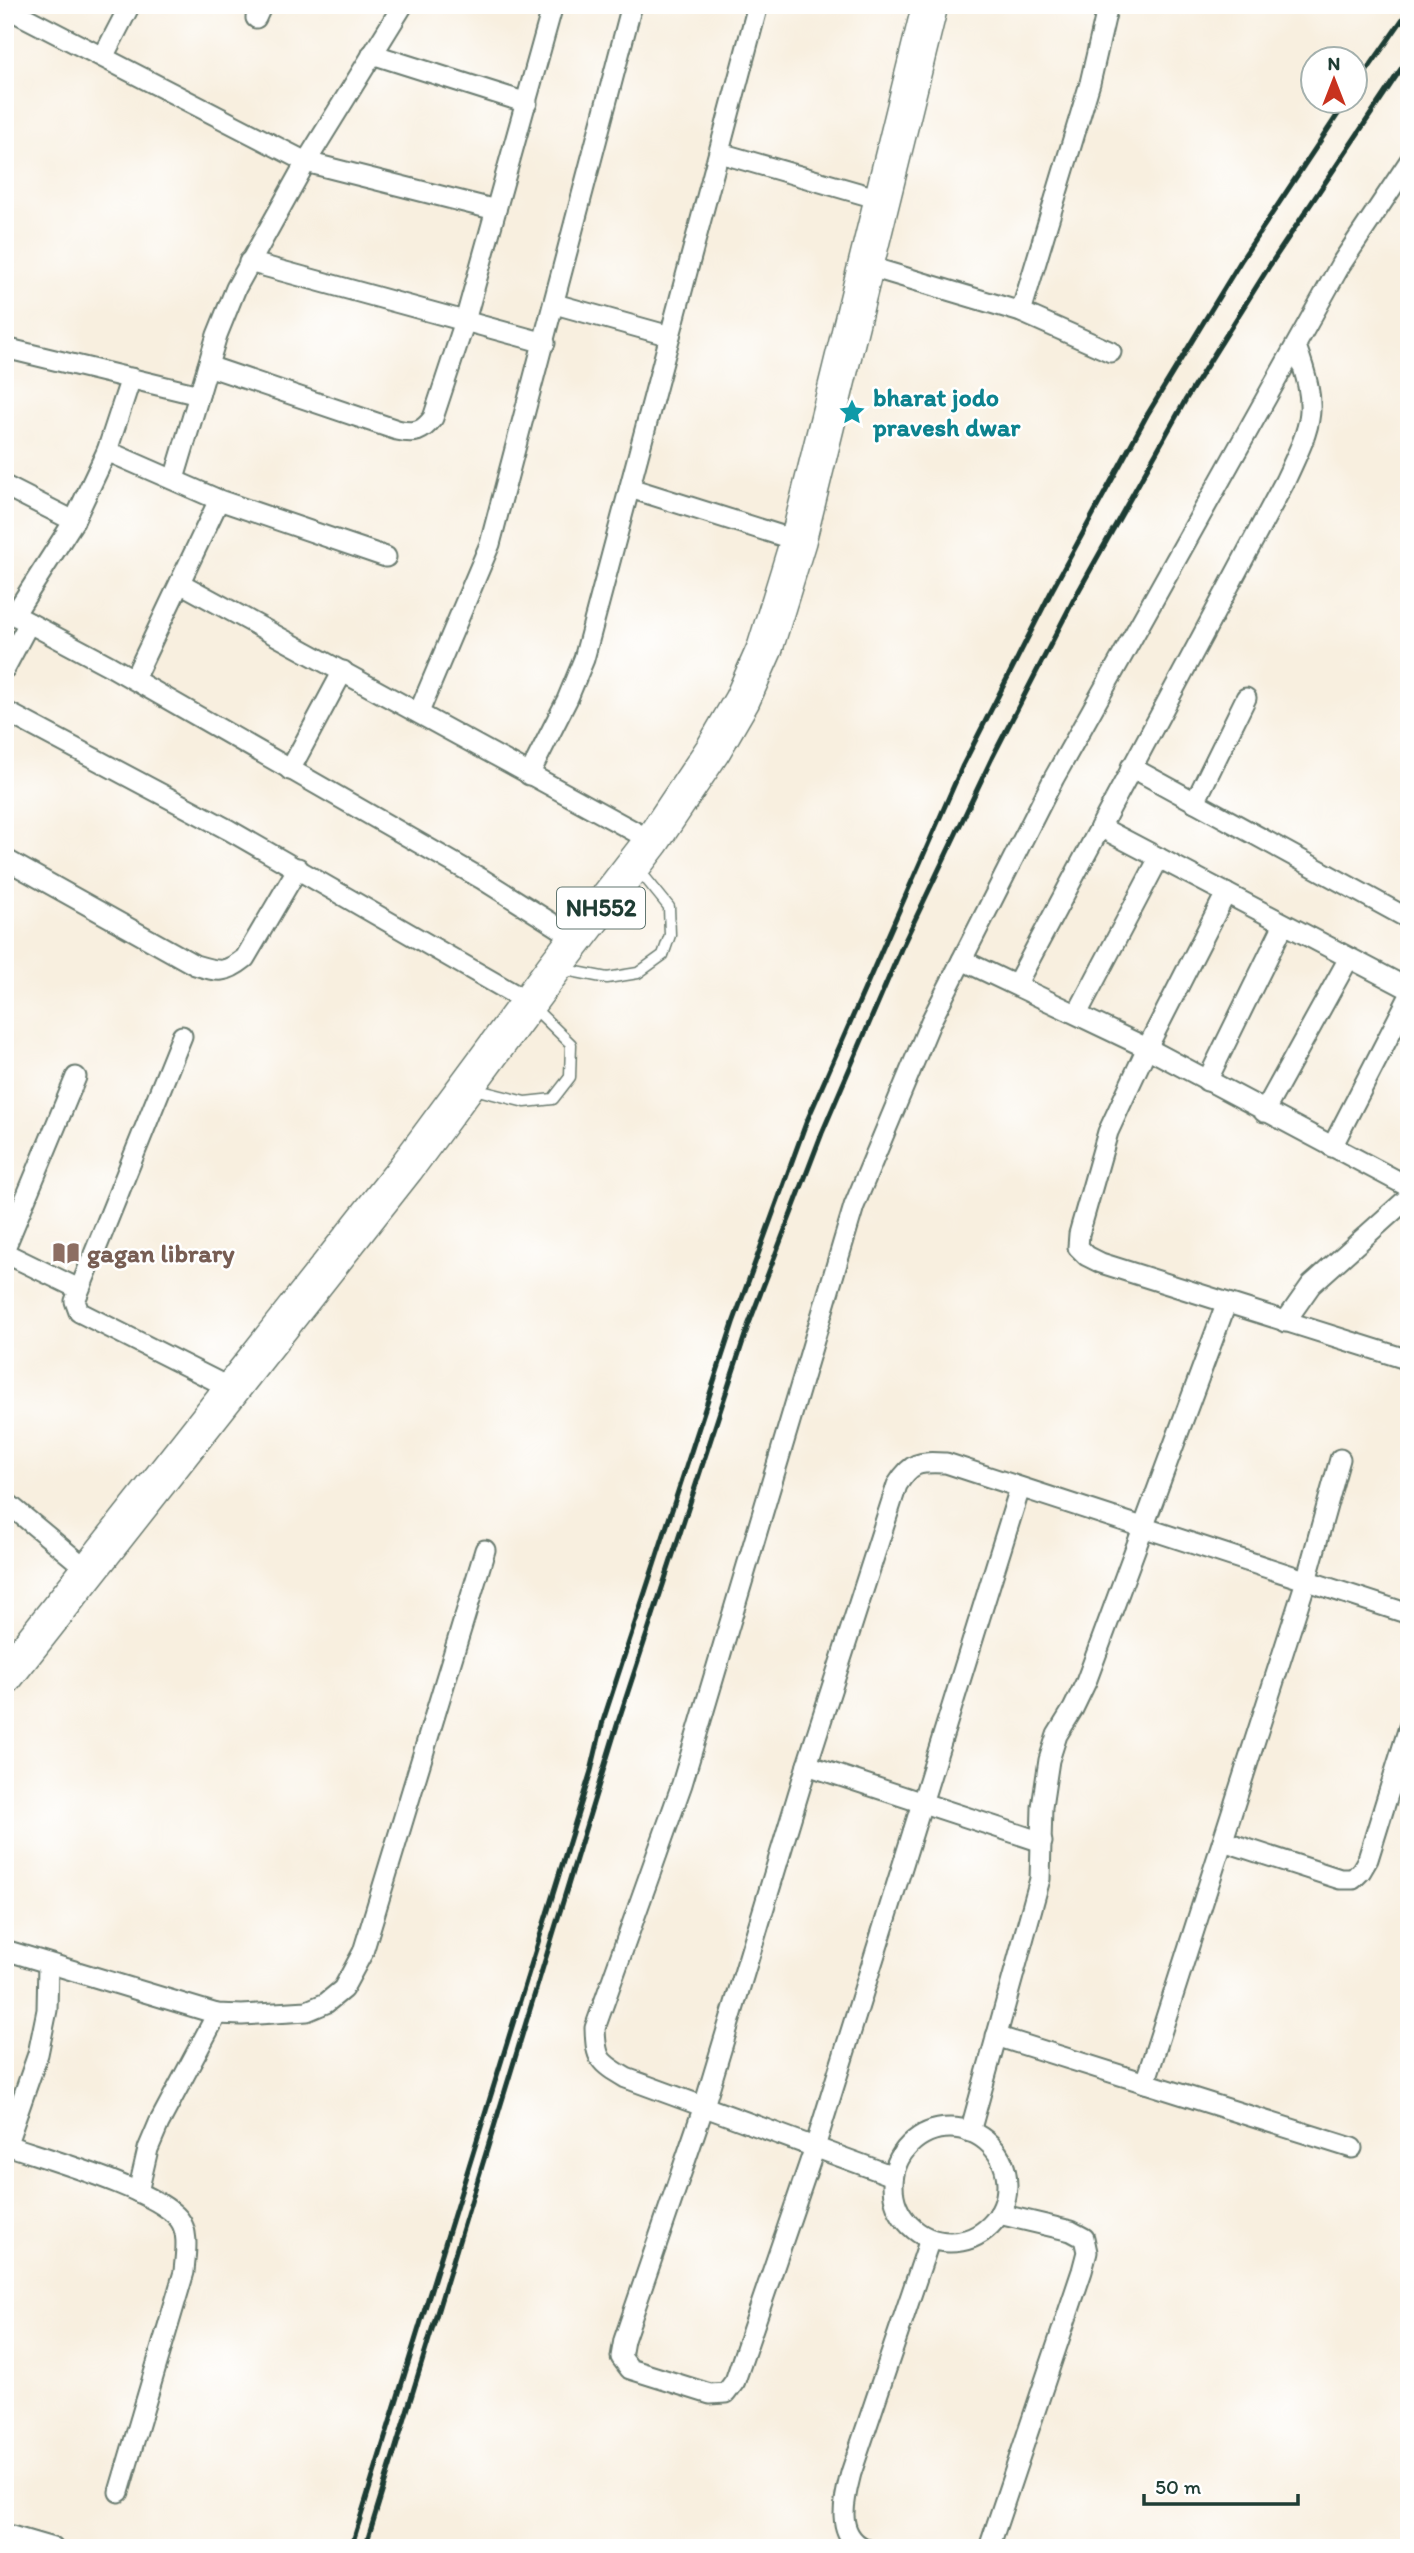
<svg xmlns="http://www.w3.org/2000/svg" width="1414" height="2553" viewBox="0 0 1414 2553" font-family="Itim,sans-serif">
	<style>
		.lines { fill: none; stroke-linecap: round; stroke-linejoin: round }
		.lane-casing { stroke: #6b7b70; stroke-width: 13 }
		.street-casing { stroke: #6b7b70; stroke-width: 23 }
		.highway-casing { stroke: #6b7b70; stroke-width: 38 }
		.lane { stroke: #fff; stroke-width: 10 }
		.street { stroke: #fff; stroke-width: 19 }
		.highway { stroke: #fff; stroke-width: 35 }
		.rail { stroke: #1f3d34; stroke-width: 5 }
		.labels { text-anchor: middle; stroke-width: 5; stroke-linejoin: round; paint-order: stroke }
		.shield { fill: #fff; stroke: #627771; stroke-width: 2 }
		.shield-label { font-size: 24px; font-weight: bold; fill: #1f3d34 }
		.culture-label { font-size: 26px; font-weight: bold; fill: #0d838f; stroke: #fff; text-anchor: start }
		.education-label { font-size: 26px; font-weight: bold; fill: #785e54; stroke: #fff; text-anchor: start }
	</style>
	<rect width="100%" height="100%" fill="#fff"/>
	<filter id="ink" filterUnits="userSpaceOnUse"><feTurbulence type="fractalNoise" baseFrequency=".0143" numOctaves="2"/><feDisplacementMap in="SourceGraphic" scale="14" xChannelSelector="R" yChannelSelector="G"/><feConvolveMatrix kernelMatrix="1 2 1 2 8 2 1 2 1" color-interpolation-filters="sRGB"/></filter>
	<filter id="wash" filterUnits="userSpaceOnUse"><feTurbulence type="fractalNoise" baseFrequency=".00686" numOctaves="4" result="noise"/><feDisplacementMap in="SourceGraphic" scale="28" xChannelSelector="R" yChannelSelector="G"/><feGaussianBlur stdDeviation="1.57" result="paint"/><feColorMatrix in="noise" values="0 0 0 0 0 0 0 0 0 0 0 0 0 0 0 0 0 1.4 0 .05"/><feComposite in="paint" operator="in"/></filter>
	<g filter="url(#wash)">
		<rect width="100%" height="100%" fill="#f8efdf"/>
	</g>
	<g filter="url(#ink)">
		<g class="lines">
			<g class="lane-casing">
				<g id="lane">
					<path d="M561,969L607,978L638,973L663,955L670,935L669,907L639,870"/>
					<path d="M474,1089L525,1102L553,1099L570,1077L571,1044L533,1007"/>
				</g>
			</g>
			<g class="street-casing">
				<g id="street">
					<path d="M5,7L306,162L496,210"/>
					<path d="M256,18L262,5"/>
					<path d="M372,54L527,103"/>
					<path d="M103,57L130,5"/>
					<path d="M720,153L883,200"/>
					<path d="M249,262L545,343"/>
					<path d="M867,266L1021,312L1111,352"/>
					<path d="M555,304L670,336"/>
					<path d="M1021,312L1090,83L1108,5"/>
					<path d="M5,348L199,395"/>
					<path d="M208,366L397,430C415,434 422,432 433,418L465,321L553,5"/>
					<path d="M107,451L219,500L386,557"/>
					<path d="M174,479L217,335L236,288L306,162L403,5"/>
					<path d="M5,486L74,521"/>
					<path d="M630,488L798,541"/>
					<path d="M180,583L652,841"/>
					<path d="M5,610L110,666L482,879L577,939"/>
					<path d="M14,615L74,521L107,451L131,378"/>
					<path d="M5,668L29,623"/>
					<path d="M134,679L219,500"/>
					<path d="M5,711L229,830L528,1002"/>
					<path d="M419,712L490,544L632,5"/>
					<path d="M1131,767L1409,919"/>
					<path d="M290,770L343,671"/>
					<path d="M529,775L567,700L584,659L758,5"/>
					<path d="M1195,802L1246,698"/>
					<path d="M1100,827L1409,989"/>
					<path d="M5,859L195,965C219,972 225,974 245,958L298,868"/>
					<path d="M1226,893L1147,1048L1108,1132L1079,1234L1078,1247L1087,1256L1101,1263L1409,1360"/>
					<path d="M962,960L1147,1048L1409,1187"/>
					<path d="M1016,985L1285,481C1313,421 1319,410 1296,346"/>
					<path d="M1077,1014L1159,858"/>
					<path d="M182,1036L75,1301L79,1312L234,1390"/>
					<path d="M1207,1081L1284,924"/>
					<path d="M1264,1112L1349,958"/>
					<path d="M1332,1147L1409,997"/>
					<path d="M5,1248L76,1077"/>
					<path d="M5,1253L79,1289"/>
					<path d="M1285,1322L1311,1285L1409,1197"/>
					<path d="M1020,1488L815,2147L735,2381L726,2393L710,2394L630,2369L621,2357L624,2340L704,2106L807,1765L897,1485C912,1461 919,1462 946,1463L1409,1614"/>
					<path d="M5,1501L89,1571"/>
					<path d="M807,1765L1042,1842"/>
					<path d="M1223,1841L1340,1879H1353L1361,1871L1368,1859L1409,1727"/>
					<path d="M5,1950L217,2014L242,2015L307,2011L326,2003L343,1989L363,1952L485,1550"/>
					<path d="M996,2036L1352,2148"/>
					<path d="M1145,2083L1306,1581L1340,1459"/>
					<circle cx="950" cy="2185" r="57"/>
					<path d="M970,2132L1040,1879L1042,1807L1049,1760L1057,1735L1073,1709L1086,1682L1226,1304"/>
					<path d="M7,2145C47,2159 155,2189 179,2219C190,2233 185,2256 184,2272L119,2492"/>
					<path d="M5,2149L38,2054L47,2010L48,1964"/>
					<path d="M893,2176L626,2078C599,2062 596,2060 595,2028L682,1784L854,1206L931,1021L1054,778L1341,264L1409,162"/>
					<path d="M138,2192L148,2149L159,2123L217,2014"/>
					<path d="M5,2534L53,2548"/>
					<path d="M864,2548C834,2534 845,2497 851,2473L930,2239"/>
					<path d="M989,2548L1082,2271L1087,2252L1084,2238L1071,2231L999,2214"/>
				</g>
			</g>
			<g class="highway-casing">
				<path id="highway" d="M5,1677L406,1168L554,968L652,841L713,750L742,700L765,648L798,541L930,5"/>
			</g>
			<use href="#lane" class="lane"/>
			<use href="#street" class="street"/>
			<use href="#highway" class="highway"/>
			<g class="rail">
				<path d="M1354,89L1409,10"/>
				<path d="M351,2548L591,1771L603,1721L733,1323L806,1123L962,767L1051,592L1147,415L1242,259L1346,102"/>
				<path d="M365,2548L618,1722L748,1326L822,1133L901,949L992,758L1073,601L1186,399L1270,265L1409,57"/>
			</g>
		</g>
	</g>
	<defs>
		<g id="sight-bare" transform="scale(2.1)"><path d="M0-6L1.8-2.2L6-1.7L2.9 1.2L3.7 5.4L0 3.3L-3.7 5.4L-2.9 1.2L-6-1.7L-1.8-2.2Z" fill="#0f9aa8" stroke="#fff" stroke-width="2.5" paint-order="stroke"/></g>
		<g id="library-bare" transform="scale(2.1)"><path d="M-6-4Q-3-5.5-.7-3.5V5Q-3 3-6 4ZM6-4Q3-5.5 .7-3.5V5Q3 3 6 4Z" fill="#8d6e63" stroke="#fff" stroke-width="2.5" paint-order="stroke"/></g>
	</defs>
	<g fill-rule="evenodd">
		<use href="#sight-bare" x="852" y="412"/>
		<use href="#library-bare" x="66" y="1253"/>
	</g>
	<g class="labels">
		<rect class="shield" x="557" y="887.5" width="88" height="41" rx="5"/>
		<g class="shield-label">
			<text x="601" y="916">NH552</text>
		</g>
		<g class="culture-label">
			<text x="873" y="406">bharat jodo<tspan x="873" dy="30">pravesh dwar</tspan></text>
		</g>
		<g class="education-label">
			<text x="87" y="1262">gagan library</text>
		</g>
	</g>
	<rect width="1414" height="2553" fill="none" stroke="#fff" stroke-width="28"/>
	<g transform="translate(1334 80)"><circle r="33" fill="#ffffff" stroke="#a5b1ae" stroke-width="2"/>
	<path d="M0-5L12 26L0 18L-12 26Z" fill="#c8321e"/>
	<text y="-10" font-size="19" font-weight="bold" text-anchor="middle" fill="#1f3d34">N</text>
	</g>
	<path d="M1144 2494v10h154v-10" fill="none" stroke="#1f3d34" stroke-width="3.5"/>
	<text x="1155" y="2494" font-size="21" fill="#1f3d34" stroke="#ffffff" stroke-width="5" paint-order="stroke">50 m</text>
</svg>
